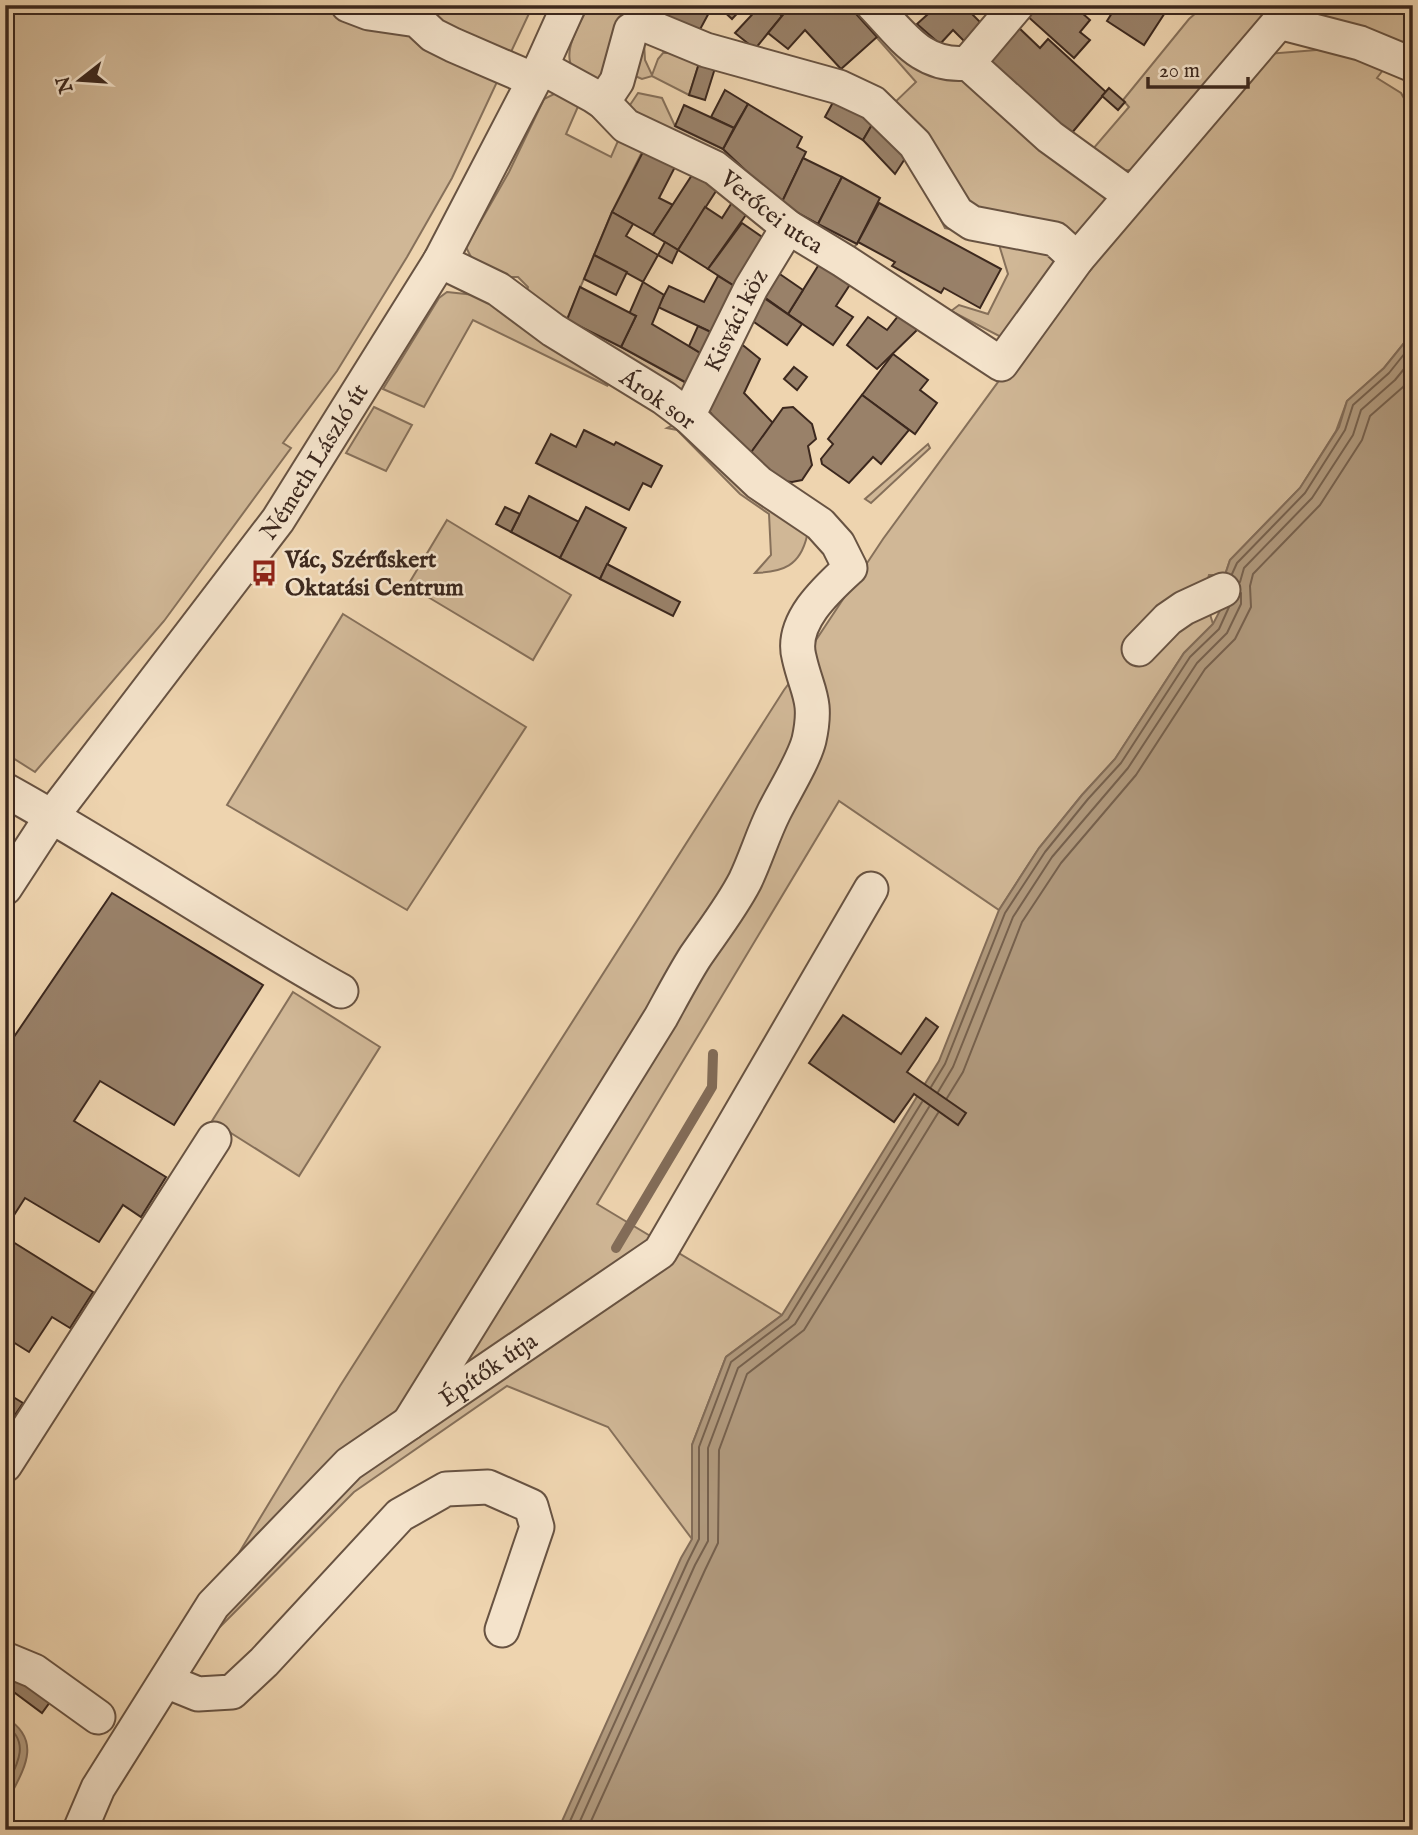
<svg xmlns="http://www.w3.org/2000/svg" width="1418" height="1835" viewBox="0 0 1418 1835" font-family="'IM FELL English',serif">
	<style>
		.green { fill: #d0b796; stroke: #86705a; stroke-width: 2; fill-rule: evenodd }
		.water { fill: #b19a7e; stroke: #826c58; stroke-width: 2 }
		.lines { fill: none; stroke-linecap: round; stroke-linejoin: round }
		.shore { stroke: #76614e; stroke-width: 2 }
		.stream { stroke: #826c58; stroke-width: 10 }
		.building { fill: #998169; stroke: #3c281e; stroke-width: 2 }
		.minor-casing { stroke: #685342; stroke-width: 37 }
		.minor { stroke: #f4e3cb; stroke-width: 33 }
		.labels { text-anchor: middle; stroke-width: 5; stroke-linejoin: round; paint-order: stroke }
		.street-label { font-size: 24px; fill: #3c281e; stroke: #f4e3cb }
		.poi-label { font-size: 24px; font-weight: bold; fill: #3c281e; stroke: #f4e3cb; text-anchor: start }
	</style>
	<rect width="100%" height="100%" fill="#eed4af"/>
	<filter id="stains"><feTurbulence type="fractalNoise" baseFrequency=".00286" numOctaves="4"/><feColorMatrix values="0 0 0 0 .2 0 0 0 0 .09 0 0 0 0 .02 0 0 0 .5 -.17"/></filter>
	<radialGradient id="worn" r=".72"><stop offset=".6" stop-color="#630" stop-opacity="0"/><stop offset="1" stop-color="#630" stop-opacity=".3"/></radialGradient>
	<g class="green">
		<path d="M5,5H533L452,178L407,257L337,371L283,443L291,448L164,621L35,772L5,753Z"/>
		<path d="M589,5H642L697,35L641,14L605,77L595,82C589,79 579,76 575,71C559,54 581,22 589,5Z"/>
		<path d="M848,5H862L1117,196L1076,243L977,217L892,105L916,82Z"/>
		<path d="M1205,5H1280L1137,168C1120,176 1106,160 1092,150L1129,107L1123,100L1189,19Z"/>
		<path d="M1311,5H1413V37L1381,52L1329,20L1308,11Z"/>
		<path d="M639,33L700,60L689,95L652,76L642,79L635,76ZM644,42L671,53H663L658,59L652,75L645,60Z"/>
		<path d="M1329,49L1386,66L1377,78L1401,93L1413,114V332L1384,368L1347,401L1336,431L1300,488L1230,560L1225,575H1209L1199,608L1209,611L1213,624L1184,653L1115,759L1082,795L1039,848L999,910L839,801L597,1204L782,1315L726,1357L692,1445V1539L608,1427L507,1386L354,1492L221,1626L234,1561L340,1386L784,690L807,659L816,640L883,539L1075,277L1266,54Z"/>
		<path d="M558,92L580,102L566,134L611,157L621,134L643,150L612,212L567,319L621,347L693,387L704,405L747,458L525,299L528,287L518,277C485,277 481,278 466,247L509,172L544,99Z"/>
		<path d="M638,93L662,98L675,126L723,149L781,204L857,244L851,251L628,108Z"/>
		<path d="M908,154L933,191L1040,240L1061,264L1003,338L951,311L959,305L988,314L1008,274L997,238L945,228Z"/>
		<path d="M447,292L475,295L506,310L597,371L608,386L473,320L424,407L383,389L439,298Z"/>
		<path d="M374,407L412,425L386,471L346,453Z"/>
		<path d="M675,424L798,523L807,536C800,566 783,572 755,573L771,555L769,514L740,494L677,430L667,428Z"/>
		<path d="M928,444L930,448L871,503L865,499Z"/>
		<path d="M447,520L571,595L533,660L408,585Z"/>
		<path d="M343,614L526,727L407,910L227,805Z"/>
		<path d="M293,992L380,1047L299,1176L212,1121Z"/>
	</g>
	<g class="water">
		<path d="M1413,332V1830H558L681,1558L692,1539V1445L726,1357L782,1315L939,1061L999,910L1039,848L1082,795L1115,759L1184,653L1213,624L1226,599L1225,575L1230,560L1300,488L1339,427L1347,401L1384,368Z"/>
		<path d="M5,1717C46,1742 21,1773 5,1806Z"/>
	</g>
	<g class="lines">
		<g class="shore">
			<path d="M1232,574L1237,563L1305,493L1345,430L1353,405L1389,373L1413,343"/>
			<path d="M1240,582L1244,568L1312,498L1353,435L1361,410L1395,380L1413,358"/>
			<path d="M931,1087L945,1064L1005,913L1045,852L1088,799L1121,763L1190,657L1219,629L1229,607"/>
			<path d="M938,1092L953,1067L1013,917L1052,857L1128,768L1197,663L1227,633L1241,604V593"/>
			<path d="M947,1098L963,1072L1022,922L1061,863L1136,775L1205,669L1235,639L1251,607L1250,586L1253,574L1320,505L1362,440L1370,416L1403,387L1413,375"/>
			<path d="M5,1725C32,1742 16,1767 5,1789"/>
			<path d="M566,1830L688,1561L699,1539V1447L731,1362L788,1319L922,1102"/>
			<path d="M576,1830L695,1565L708,1541V1448L738,1368L795,1324L929,1107"/>
			<path d="M587,1830L705,1570L718,1543L719,1450L747,1374L804,1330L938,1113"/>
		</g>
		<path class="stream" d="M616,1248L712,1087L713,1054"/>
	</g>
	<g class="building">
		<path d="M642,5H705L711,9L697,35Z"/>
		<path d="M717,5H745L732,19Z"/>
		<path d="M761,5H770L782,16L755,49L735,33Z"/>
		<path d="M791,5H848L877,37L841,69L805,30L788,49L768,33Z"/>
		<path d="M938,5H963L984,26L969,46L953,30L940,44L917,24Z"/>
		<path d="M1032,5H1073L1090,20L1080,32L1090,40L1074,58L1025,14Z"/>
		<path d="M1117,5H1170L1144,45L1107,21Z"/>
		<path d="M1016,25L1040,48L1048,39L1106,92L1071,134L983,61Z"/>
		<path d="M700,60L716,65L705,100L689,95Z"/>
		<path d="M1109,88L1125,102L1118,110L1102,96Z"/>
		<path d="M725,90L748,104L734,128L711,117Z"/>
		<path d="M837,95L876,118L863,140L825,117Z"/>
		<path d="M748,104L802,137L797,147L806,152L781,204L723,149Z"/>
		<path d="M684,105L734,128L723,149L675,126Z"/>
		<path d="M876,118L908,154L895,174L863,140Z"/>
		<path d="M644,150L676,165L659,198L673,205L653,235L612,212Z"/>
		<path d="M803,158L842,177L818,224L781,204Z"/>
		<path d="M694,172L718,188L678,250L653,235Z"/>
		<path d="M842,177L880,198L857,244L818,224Z"/>
		<path d="M733,201L748,212L708,269L678,250L705,207L722,218Z"/>
		<path d="M879,203L1001,269L980,308L944,288L941,293L892,266L895,262L858,242Z"/>
		<path d="M612,212L633,224L626,236L658,255L643,282L594,255Z"/>
		<path d="M742,223L768,241L739,289L708,269Z"/>
		<path d="M665,242L678,250L672,263L658,255Z"/>
		<path d="M594,255L627,272L616,295L584,279Z"/>
		<path d="M823,258L853,280L836,306L853,317L833,345L788,314Z"/>
		<path d="M771,268L803,290L788,314L757,292Z"/>
		<path d="M718,276L739,289L717,335L658,307L669,286L704,302Z"/>
		<path d="M643,282L664,295L652,324L707,357L694,387L621,347L636,316L629,314Z"/>
		<path d="M580,287L636,316L621,347L567,320Z"/>
		<path d="M757,293L802,324L787,345L744,315Z"/>
		<path d="M899,315L918,329L877,369L847,345L868,317L887,330Z"/>
		<path d="M698,326L717,335L707,357L689,346Z"/>
		<path d="M734,338L760,359L744,393L773,423L747,458L704,405Z"/>
		<path d="M893,354L928,380L920,390L937,403L915,434L862,395Z"/>
		<path d="M794,367L807,377L797,390L784,379Z"/>
		<path d="M862,395L909,430L881,464L873,457L849,483L822,464L821,459L833,444L828,439Z"/>
		<path d="M793,407L812,424L816,439L808,446L812,465L802,480L792,482L782,481L747,458L783,408Z"/>
		<path d="M584,430L614,445L616,442L662,466L651,487L643,483L629,510L536,463L551,434L576,447Z"/>
		<path d="M529,496L579,522L560,558L511,532Z"/>
		<path d="M505,507L520,514L511,532L496,524Z"/>
		<path d="M586,507L626,528L600,579L560,558Z"/>
		<path d="M607,564L680,602L673,616L600,579Z"/>
		<path d="M112,893L263,985L174,1125L100,1081L74,1121L166,1177L141,1217L123,1205L99,1242L25,1198L5,1229V1050Z"/>
		<path d="M843,1015L901,1054L926,1018L938,1027L907,1072L966,1113L958,1125L914,1094L894,1122L809,1063Z"/>
		<path d="M5,1237L93,1292L70,1328L52,1317L29,1352L5,1337Z"/>
		<path d="M5,1392L23,1403L5,1430Z"/>
		<path d="M15,1675L50,1702L42,1713L7,1687Z"/>
	</g>
	<g class="lines">
		<g class="minor-casing">
			<g id="minor">
				<path d="M348,5L369,13L417,20L433,35L453,45L534,80"/>
				<path d="M873,5C903,36 922,68 968,63"/>
				<path d="M968,63L1050,137L1130,195"/>
				<path d="M968,63L1017,5"/>
				<path id="s1" d="M541,67L594,96L603,102L626,126L715,168L788,227L844,261L1001,364L1077,259L1279,22L1360,43L1413,65"/>
				<path d="M603,102L617,81L631,30L639,26H648L706,50L839,87L873,103L915,144L957,213L972,223L1055,239L1077,259"/>
				<path id="s2" d="M688,416L751,288L788,227"/>
				<path d="M1139,649L1168,619L1184,608L1223,590"/>
				<path d="M5,790C119,853 227,927 341,991"/>
				<path id="s3" d="M5,888L52,816L278,520L440,261L541,67L569,5"/>
				<path d="M409,1423L661,1017C672,997 683,976 695,957C712,932 731,908 745,881C756,858 763,834 774,812C784,792 804,760 809,740C818,699 807,693 799,657C790,622 827,589 850,568L838,544L820,524L759,483L688,416L664,398L553,330L498,289L440,261"/>
				<path d="M5,1465L214,1139"/>
				<path d="M5,1659L34,1671L98,1717"/>
				<path d="M166,1681L198,1694L232,1692L264,1662L400,1515L446,1489L488,1487L531,1506L537,1527L502,1630"/>
				<path id="s4" d="M80,1830L98,1788L213,1605L349,1464L660,1252L871,889"/>
			</g>
		</g>
		<use href="#minor" class="minor"/>
	</g>
	<defs>
		<g id="bus-bare" transform="scale(2.1)"><path d="M-5-6H5V4H4V6H2V4H-2V6H-4V4H-5ZM-3.5-4V0h7V-4ZM-3.5 1.2v1.5H-2V1.2ZM2 1.2v1.5H3.5V1.2Z" fill="#8f2418" stroke="#f4e3cb" stroke-width="2.5" paint-order="stroke"/></g>
	</defs>
	<g fill-rule="evenodd">
		<use href="#bus-bare" x="264" y="573"/>
	</g>
	<g class="labels">
		<g class="street-label">
			<text dy="8" stroke="none"><textPath href="#s1" startOffset="275">Verőcei utca</textPath></text>
			<text dy="8" stroke="none"><textPath href="#s2" startOffset="107">Kisváci köz</textPath></text>
			<text transform="translate(658 399) rotate(35)" y="8">Árok sor</text>
			<text dy="8" stroke="none"><textPath href="#s3" startOffset="527">Németh László út</textPath></text>
			<text dy="8" stroke="none"><textPath href="#s4" startOffset="626">Építők útja</textPath></text>
		</g>
		<g class="poi-label">
			<text x="285" y="567">Vác, Szérűskert<tspan x="285" dy="28">Oktatási Centrum</tspan></text>
		</g>
	</g>
	<rect width="1418" height="1835" fill="none" stroke="#eed4af" stroke-width="28"/>
	<rect x="7" y="7" width="1404" height="1821" fill="none" stroke="#3c281e" stroke-width="3.5"/>
	<rect x="14" y="14" width="1390" height="1807" fill="none" stroke="#3c281e" stroke-width="2"/>
	<g transform="translate(80 80) rotate(253)" stroke="#f4e3cb" stroke-width="5" paint-order="stroke">
	<path d="M0-5L12 26L0 18L-12 26Z" fill="#3c281e"/>
	<text y="-10" font-size="19" font-weight="bold" text-anchor="middle" fill="#3c281e">N</text>
	</g>
	<path d="M1148 77v10h100v-10" fill="none" stroke="#3c281e" stroke-width="3.5"/>
	<text x="1159" y="77" font-size="21" fill="#3c281e" stroke="#f4e3cb" stroke-width="5" paint-order="stroke">20 m</text>
	<rect width="100%" height="100%" filter="url(#stains)"/>
	<rect width="100%" height="100%" fill="url(#worn)"/>
</svg>
